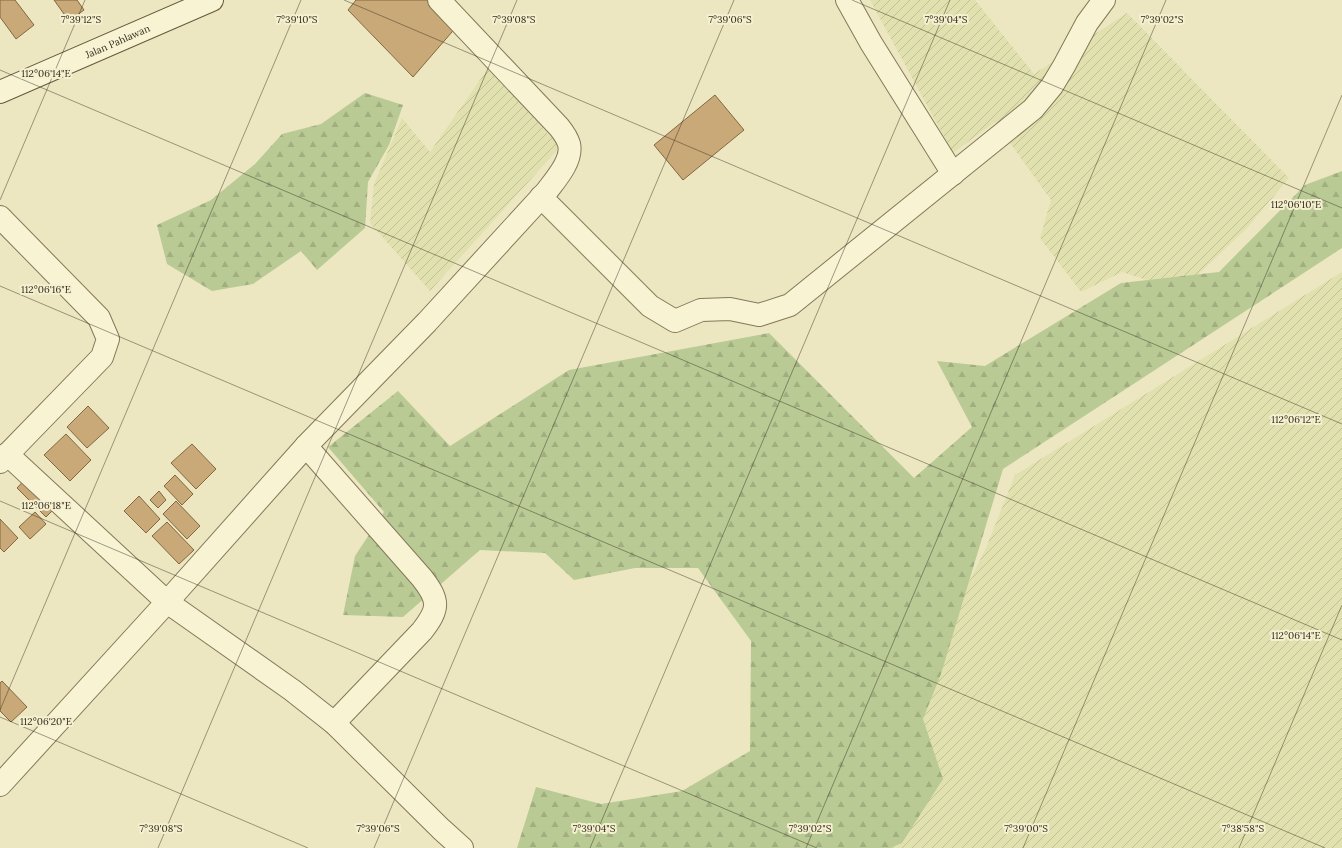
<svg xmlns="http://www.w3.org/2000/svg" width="1342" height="848" viewBox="0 0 1342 848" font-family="Lora,serif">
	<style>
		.farmland { fill: url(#farmland-furrows) }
		.forest { fill: url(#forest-firs) }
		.building { fill: #c9a978; stroke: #836740 }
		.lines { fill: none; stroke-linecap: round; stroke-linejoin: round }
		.street-casing { stroke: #857859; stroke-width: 24 }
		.secondary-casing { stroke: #66593c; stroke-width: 24 }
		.street { stroke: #f7f3d3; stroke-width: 22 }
		.secondary { stroke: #f7f3d3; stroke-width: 22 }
		.ticks { fill: none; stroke: #352d1d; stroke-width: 1; stroke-opacity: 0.45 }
		.labels { text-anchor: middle; stroke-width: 4; stroke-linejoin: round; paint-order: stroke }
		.street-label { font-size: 10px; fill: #352d1d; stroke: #f4f0d0 }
		.ticks-label { font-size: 10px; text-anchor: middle; fill: #352d1d; stroke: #f4f0d0; stroke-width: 4; stroke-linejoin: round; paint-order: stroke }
	</style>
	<defs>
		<pattern id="farmland-furrows" width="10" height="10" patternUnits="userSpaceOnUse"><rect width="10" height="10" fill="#e0e1ae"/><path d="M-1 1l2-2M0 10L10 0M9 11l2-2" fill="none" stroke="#c1c195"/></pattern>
		<pattern id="forest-firs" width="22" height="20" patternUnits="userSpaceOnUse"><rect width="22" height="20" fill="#baca95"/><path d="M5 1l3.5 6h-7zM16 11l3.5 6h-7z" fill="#a0ae80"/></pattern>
	</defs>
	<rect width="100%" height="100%" fill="#ece7c1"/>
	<g class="farmland">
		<path d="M870,0H975L1034,74L1127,13L1289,178L1248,227L1181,291L1122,272L1081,292L1040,238L1051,200L995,122L953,153Z"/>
		<path d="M489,67L560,147L430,291L370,223L374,184L402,118L430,152Z"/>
		<path d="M1342,272V848H834L986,548L1015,475Z"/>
	</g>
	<g class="forest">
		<path d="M365,93L403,105L389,145L368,182L365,228L317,270L301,251L253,284L212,291L167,264L157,225L211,200L255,164L282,134L321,124Z"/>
		<path d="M1342,171V248L1003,469L941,674L923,719L943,779L902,843L890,848H517L536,787L601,804L682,791L750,751L751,641L698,568H635L574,580L545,553L480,550L403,617L343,615L355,556L384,512L328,447L398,391L450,446L569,370L769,333L914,478L972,427L937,361L985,366L1121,283L1219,272L1305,185Z"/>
	</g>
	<g class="building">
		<path d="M0,0H15L34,25L16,39L0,17Z"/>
		<path d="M54,0H77L84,10L69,21Z"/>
		<path d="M356,0H434L458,25L413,77L348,10Z"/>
		<path d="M715,95L744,130L683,180L654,145Z"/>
		<path d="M88,406L109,428L87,448L67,427Z"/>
		<path d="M66,434L91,460L70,481L44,455Z"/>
		<path d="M192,444L216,469L196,489L171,463Z"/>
		<path d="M29,475L58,505L46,517L17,488Z"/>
		<path d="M175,475L193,494L182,505L164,486Z"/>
		<path d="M159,491L166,500L158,508L150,500Z"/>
		<path d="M139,496L160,519L146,533L124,511Z"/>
		<path d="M176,501L200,526L187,539L163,514Z"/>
		<path d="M35,512L46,524L30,539L19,527Z"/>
		<path d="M0,519L18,538L4,552L0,548Z"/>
		<path d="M167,522L194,550L179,564L152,536Z"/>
		<path d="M2,681L27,707L11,722L0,711V683Z"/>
	</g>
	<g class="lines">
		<g class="street-casing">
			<g id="street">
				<path d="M847,0L871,43L953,174"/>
				<path d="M541,197L650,306L675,321L701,310L730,309L759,315L790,305L1033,109L1052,86L1064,66L1087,23L1104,0"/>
				<path d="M0,217L99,318L108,339L102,357L0,462"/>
				<path d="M306,446L422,578C440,601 439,609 422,631L334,723"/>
				<path d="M7,454L167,602L292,690L334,723L441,829L462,848"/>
				<path d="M0,785L167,602L306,446L427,322L547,191C556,179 573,160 569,144C567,137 563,132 559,127L439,0"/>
			</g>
		</g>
		<g class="secondary-casing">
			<g id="secondary">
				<path id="s1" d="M0,92L212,0"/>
			</g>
		</g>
		<use href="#street" class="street"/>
		<use href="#secondary" class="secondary"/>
	</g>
	<path class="ticks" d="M344,0L1342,424M852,0L1342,208M0,70L1342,640M0,200L85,0M0,286L1325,848M0,501L817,848M0,710L301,0M0,717L308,848M158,848L517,0M374,848L734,0M590,848L950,0M806,848L1166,0M1023,848L1342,95M1239,848L1342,605"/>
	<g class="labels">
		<g class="street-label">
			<text dy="4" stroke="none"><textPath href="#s1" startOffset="128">Jalan Pahlawan</textPath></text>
		</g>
	</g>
	<g class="ticks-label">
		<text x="81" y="23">7°39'12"S</text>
		<text x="297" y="23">7°39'10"S</text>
		<text x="514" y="23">7°39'08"S</text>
		<text x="730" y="23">7°39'06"S</text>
		<text x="946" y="23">7°39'04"S</text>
		<text x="1162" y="23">7°39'02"S</text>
		<text x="46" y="77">112°06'14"E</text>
		<text x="1296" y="208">112°06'10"E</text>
		<text x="46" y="293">112°06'16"E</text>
		<text x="1296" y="423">112°06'12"E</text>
		<text x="46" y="509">112°06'18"E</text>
		<text x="1296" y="639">112°06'14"E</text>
		<text x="46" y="725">112°06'20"E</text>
		<text x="161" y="832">7°39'08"S</text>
		<text x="378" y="832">7°39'06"S</text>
		<text x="594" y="832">7°39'04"S</text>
		<text x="810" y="832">7°39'02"S</text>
		<text x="1026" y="832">7°39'00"S</text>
		<text x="1243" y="832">7°38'58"S</text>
	</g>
</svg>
